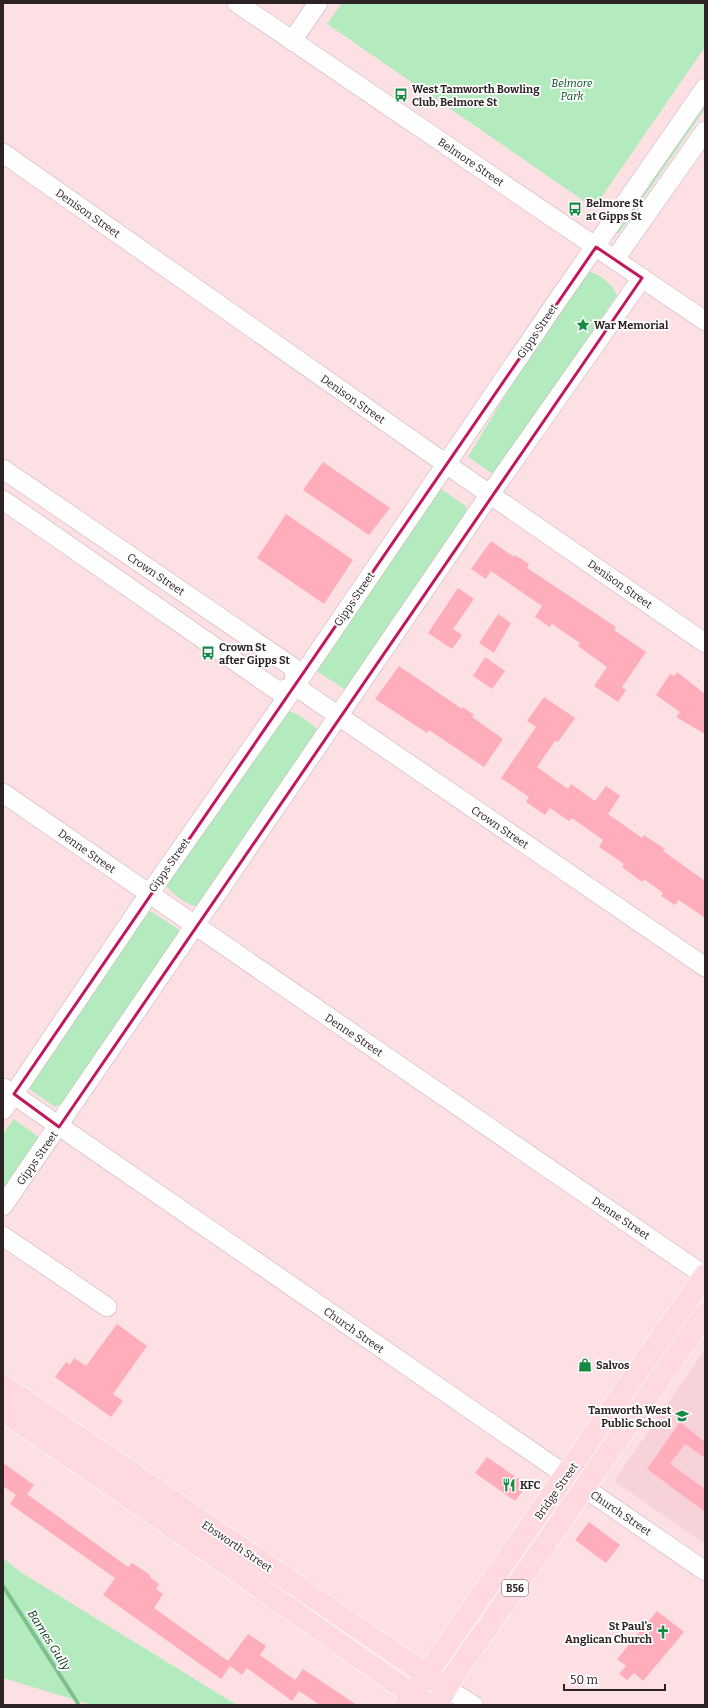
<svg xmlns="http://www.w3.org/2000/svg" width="708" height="1708" viewBox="0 0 708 1708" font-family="Bitter,serif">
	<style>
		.built { fill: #f7d2d8 }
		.green { fill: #b3ebbe }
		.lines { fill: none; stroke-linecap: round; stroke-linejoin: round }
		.stream { stroke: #7ec08d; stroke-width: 4 }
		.building { fill: #ffacbb }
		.minor-casing { stroke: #caaeb2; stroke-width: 20 }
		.major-casing { stroke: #fff; stroke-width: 23 }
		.minor { stroke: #fff; stroke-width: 19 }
		.major { stroke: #fed9e0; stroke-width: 22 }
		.marked { fill: none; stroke: #c2185b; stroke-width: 3; stroke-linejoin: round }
		.labels { text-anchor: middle; stroke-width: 3.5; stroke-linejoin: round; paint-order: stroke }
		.shield { fill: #fff; stroke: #6c6566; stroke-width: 1 }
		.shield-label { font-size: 10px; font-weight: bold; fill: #2d2324 }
		.park-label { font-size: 11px; font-style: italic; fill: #015223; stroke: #fff }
		.poi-label { font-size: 11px; font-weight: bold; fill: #2d2324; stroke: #fff; text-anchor: start }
		.street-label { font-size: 11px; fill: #2d2324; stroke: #fff }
		.water-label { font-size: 12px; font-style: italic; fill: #023616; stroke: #fff }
	</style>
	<rect width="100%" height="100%" fill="#fde0e4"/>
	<path class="built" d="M705,1350V1544L614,1481Z"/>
	<g class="green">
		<path d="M342,3H705V47L594,208L327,24Z"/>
		<path d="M705,97V109L619,233H614Z"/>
		<path d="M586,271C597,272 613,284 617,295L578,353L500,479L468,457L549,323Z"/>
		<path d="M441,489L466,506L467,513L351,683L344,689L315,670L435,491Z"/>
		<path d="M287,711C296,712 311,722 317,730L313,738L201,902L196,906C186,905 173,894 166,886L167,883Z"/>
		<path d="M148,911L152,912L178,929L179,933L62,1103L55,1107L32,1091L27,1085Z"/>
		<path d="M14,1119L44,1141L3,1198V1134Z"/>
		<path d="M3,1558L22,1573L237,1705H92L3,1678Z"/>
	</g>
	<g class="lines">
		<path class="stream" d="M3,1586L79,1705"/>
	</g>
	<g class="building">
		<path d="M323,462L390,508L369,535L303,490Z"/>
		<path d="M286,514L353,560L324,604L257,558Z"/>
		<path d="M491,541L514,557L515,555L529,564L527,568L616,627L614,630L646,652L622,687L626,690L618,702L594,686L607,667L578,646L580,643L552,624L550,627L535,617L542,606L491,571L486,579L471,569Z"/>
		<path d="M458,588L474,599L453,629L462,635L452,649L428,633Z"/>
		<path d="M498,614L511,623L494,653L479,643Z"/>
		<path d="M485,657L505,671L492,689L473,676Z"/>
		<path d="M399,666L462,709L463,707L474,715L472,717L503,739L484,767L429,730L427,733L375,699Z"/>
		<path d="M677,672L705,694V734L676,717L680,712L656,695L670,674L674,676Z"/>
		<path d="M544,697L575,718L558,742L555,741L537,767L568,789L571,784L595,801L606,786L620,796L608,814L642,838L644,835L665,849L663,851L705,881V918L679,900L675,905L661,896L663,893L644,879L642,882L622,867L624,864L599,847L603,840L572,818L569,821L550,808L545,815L526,802L529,797L501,778L536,727L527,721Z"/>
		<path d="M117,1324L147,1346L113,1394L123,1401L111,1417L55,1377L66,1362L70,1365L74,1358L86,1366Z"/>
		<path d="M680,1422L705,1442V1458L685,1444L670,1464L705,1489V1512L647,1469Z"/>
		<path d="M487,1457L527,1485L515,1501L475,1473Z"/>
		<path d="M3,1463L34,1485L27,1494L128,1567L132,1563L149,1574L151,1578L159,1584L156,1589L163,1594L154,1608L228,1661L248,1634L266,1646L260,1655L295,1680L303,1669L357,1705H320L299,1691L292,1701L247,1668L242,1675L230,1666L221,1679L103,1595L115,1578L10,1504L16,1495L3,1486Z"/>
		<path d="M589,1522L620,1545L606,1563L575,1540Z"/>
		<path d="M657,1611L684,1632L643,1681L634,1673L627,1680L619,1674L626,1666L617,1659Z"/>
	</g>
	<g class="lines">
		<g class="minor-casing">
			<g id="minor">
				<path d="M237,3L705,321"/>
				<path d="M292,41L318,3"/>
				<path d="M3,153L446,464L705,643"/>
				<path d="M615,259L705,131"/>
				<path d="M3,469L294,668L295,686"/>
				<path d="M3,500L278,691L295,686"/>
				<path d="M295,686L705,967"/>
				<path d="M3,793L705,1276"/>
				<path d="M4,1088L705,1571"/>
				<path d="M3,1110L149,894L295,686L553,307L705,88"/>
				<path d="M3,1206L490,494L642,278"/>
				<path d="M3,1236L107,1307"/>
				<path d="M446,1688L473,1705"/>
			</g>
		</g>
		<g class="major-casing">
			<g id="major">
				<path d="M3,1385L446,1688"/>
				<path d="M3,1411L213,1555L397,1684L430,1705"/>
				<path d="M439,1700L455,1674L705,1314"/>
				<path d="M405,1705L705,1275"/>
			</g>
		</g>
		<use href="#minor" class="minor"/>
		<use href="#major" class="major"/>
	</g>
	<path class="marked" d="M596,247L642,278L59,1127L14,1094Z"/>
	<defs>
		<g id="bus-bare" transform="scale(1.08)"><path d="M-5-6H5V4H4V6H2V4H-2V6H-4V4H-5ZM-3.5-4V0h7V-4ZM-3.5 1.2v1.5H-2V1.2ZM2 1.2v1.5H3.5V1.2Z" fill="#168a43" stroke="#fff" stroke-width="2.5" paint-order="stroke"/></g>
		<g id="sight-bare" transform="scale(1.08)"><path d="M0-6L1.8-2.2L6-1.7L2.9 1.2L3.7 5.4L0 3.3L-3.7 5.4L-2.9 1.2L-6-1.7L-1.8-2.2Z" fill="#168a43" stroke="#fff" stroke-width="2.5" paint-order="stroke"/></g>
		<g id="shop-bare" transform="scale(1.08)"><path d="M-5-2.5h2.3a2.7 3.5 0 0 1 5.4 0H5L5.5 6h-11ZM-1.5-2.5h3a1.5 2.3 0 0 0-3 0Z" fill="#168a43" stroke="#fff" stroke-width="2.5" paint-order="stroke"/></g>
		<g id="school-bare" transform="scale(1.08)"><path d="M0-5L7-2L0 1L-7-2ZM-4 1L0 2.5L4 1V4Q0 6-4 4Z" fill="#168a43" stroke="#fff" stroke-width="2.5" paint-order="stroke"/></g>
		<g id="restaurant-bare" transform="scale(1.08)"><path d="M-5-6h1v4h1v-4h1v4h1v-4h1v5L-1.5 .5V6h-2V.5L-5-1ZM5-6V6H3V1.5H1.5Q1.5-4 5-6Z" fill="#168a43" stroke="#fff" stroke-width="2.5" paint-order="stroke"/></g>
		<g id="church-bare" transform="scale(1.08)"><path d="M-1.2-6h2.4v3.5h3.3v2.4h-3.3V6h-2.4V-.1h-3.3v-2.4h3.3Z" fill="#168a43" stroke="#fff" stroke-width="2.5" paint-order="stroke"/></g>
	</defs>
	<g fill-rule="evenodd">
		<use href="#bus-bare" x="401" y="95"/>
		<use href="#bus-bare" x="575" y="209"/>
		<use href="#sight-bare" x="583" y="325"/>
		<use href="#bus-bare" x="208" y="653"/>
		<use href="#shop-bare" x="585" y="1365"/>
		<use href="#school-bare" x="682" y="1416"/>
		<use href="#restaurant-bare" x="509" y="1485"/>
		<use href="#church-bare" x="663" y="1632"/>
	</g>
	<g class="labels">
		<rect class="shield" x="502" y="1580" width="26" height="16" rx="3"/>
		<g class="shield-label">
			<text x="515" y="1592">B56</text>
		</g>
		<g class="park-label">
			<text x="572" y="87">Belmore<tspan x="572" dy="13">Park</tspan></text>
		</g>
		<g class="poi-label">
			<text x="412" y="93">West Tamworth Bowling<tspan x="412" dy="13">Club, Belmore St</tspan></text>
			<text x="586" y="207">Belmore St<tspan x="586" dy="13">at Gipps St</tspan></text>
			<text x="594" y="329">War Memorial</text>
			<text x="219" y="651">Crown St<tspan x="219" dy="13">after Gipps St</tspan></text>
			<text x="596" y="1369">Salvos</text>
			<text x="671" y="1414" text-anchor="end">Tamworth West<tspan x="671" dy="13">Public School</tspan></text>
			<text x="520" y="1489">KFC</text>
			<text x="652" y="1630" text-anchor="end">St Paul's<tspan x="652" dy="13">Anglican Church</tspan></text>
		</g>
		<g class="street-label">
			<text transform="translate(471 162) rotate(34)" y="4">Belmore Street</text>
			<text transform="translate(88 213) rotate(35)" y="4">Denison Street</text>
			<text transform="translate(537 331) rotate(-56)" y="4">Gipps Street</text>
			<text transform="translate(353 399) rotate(35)" y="4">Denison Street</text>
			<text transform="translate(156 574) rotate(34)" y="4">Crown Street</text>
			<text transform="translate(620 584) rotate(35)" y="4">Denison Street</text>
			<text transform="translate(354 599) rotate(-56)" y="4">Gipps Street</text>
			<text transform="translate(500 827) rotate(34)" y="4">Crown Street</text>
			<text transform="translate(87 851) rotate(35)" y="4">Denne Street</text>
			<text transform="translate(169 865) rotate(-55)" y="4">Gipps Street</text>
			<text transform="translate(354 1035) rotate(34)" y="4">Denne Street</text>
			<text transform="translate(37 1158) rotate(-55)" y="4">Gipps Street</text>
			<text transform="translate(621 1218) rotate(34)" y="4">Denne Street</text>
			<text transform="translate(354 1330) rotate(35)" y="4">Church Street</text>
			<text transform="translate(556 1491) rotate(-55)" y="4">Bridge Street</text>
			<text transform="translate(621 1513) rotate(34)" y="4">Church Street</text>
			<text transform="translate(237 1546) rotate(34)" y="4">Ebsworth Street</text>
		</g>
		<g class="water-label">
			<text transform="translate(49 1640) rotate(58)" y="4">Barnes Gully</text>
		</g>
	</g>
	<rect width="708" height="1708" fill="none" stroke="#2d2324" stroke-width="8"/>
	<path d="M564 1684v6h101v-6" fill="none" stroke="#2d2324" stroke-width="2"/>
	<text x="570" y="1684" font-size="12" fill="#2d2324" stroke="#ffffff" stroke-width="3" paint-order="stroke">50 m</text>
</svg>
